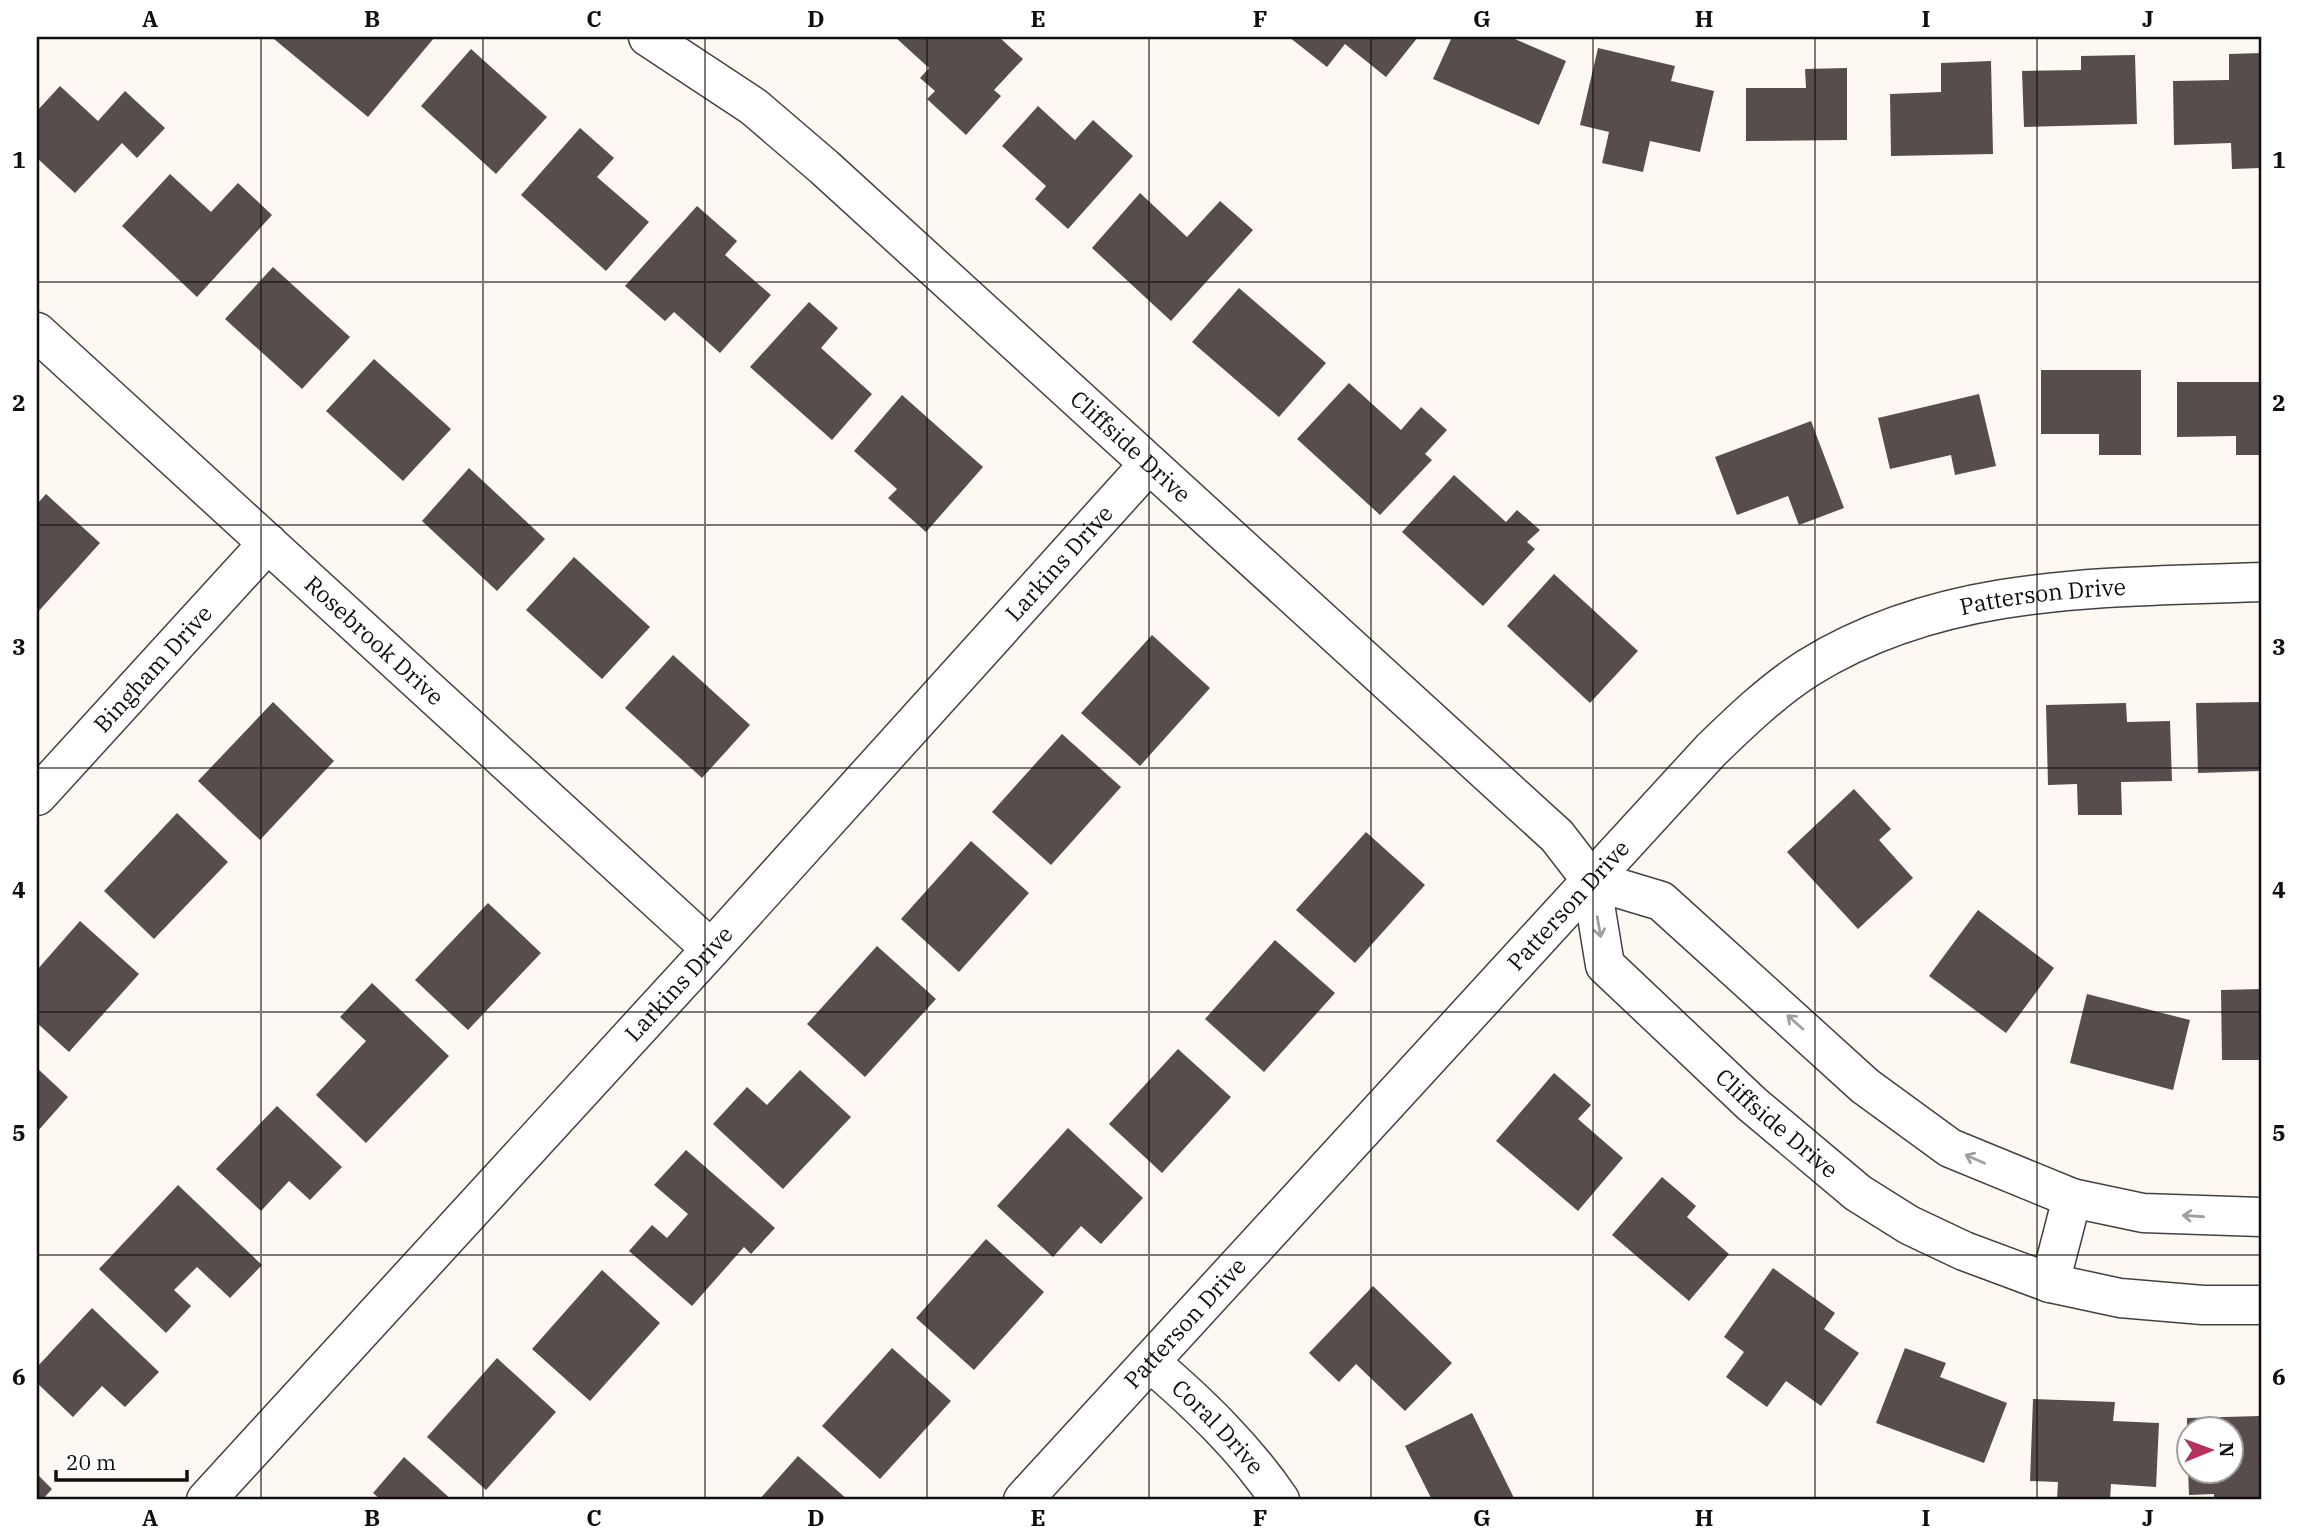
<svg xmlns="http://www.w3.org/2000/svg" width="2298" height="1537" viewBox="0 0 2298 1537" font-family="'IBM Plex Serif',serif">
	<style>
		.building { fill: #574d4c }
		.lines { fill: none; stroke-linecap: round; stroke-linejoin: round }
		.street-casing { stroke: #424242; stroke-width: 41 }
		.street { stroke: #fff; stroke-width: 38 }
		.oneway { stroke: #9f9f9f }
		.grid { fill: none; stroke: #0f0f0f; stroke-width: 2; stroke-opacity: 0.55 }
		.labels { text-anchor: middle; stroke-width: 7; stroke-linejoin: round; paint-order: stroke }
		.street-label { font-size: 23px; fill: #0f0f0f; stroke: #fff }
		.neatline { fill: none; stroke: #0f0f0f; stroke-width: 2.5 }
		.grid-label { font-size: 23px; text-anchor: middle; font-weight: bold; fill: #0f0f0f }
	</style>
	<rect width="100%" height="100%" fill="#fef8f2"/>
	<g class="building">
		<path d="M276,37H433L434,38L368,117L274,39Z"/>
		<path d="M895,37H999L1023,59L994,90L1001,96L966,135L927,99L935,91L920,78L929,68Z"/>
		<path d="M1289,37H1418L1386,77L1345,44L1327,67Z"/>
		<path d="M1452,37H1510L1566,61L1539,125L1433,79Z"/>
		<path d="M1598,48L1675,66L1671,81L1714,91L1700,152L1650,141L1643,172L1602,163L1609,132L1580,125Z"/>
		<path d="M471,49L547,117L496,174L421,106Z"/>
		<path d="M2261,53V168L2232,169L2231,143L2174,145L2173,81L2229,80V54Z"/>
		<path d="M2135,55L2137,124L2024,127L2022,71L2081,70V56Z"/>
		<path d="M1991,61L1993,154L1891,156L1890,94L1941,92V63Z"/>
		<path d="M1847,68V140L1746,141V88H1806L1805,69Z"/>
		<path d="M60,86L98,121L125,91L165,128L137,158L122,143L75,193L37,158V111Z"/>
		<path d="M1038,106L1075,140L1093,120L1133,156L1068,229L1035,199L1046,186L1002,146Z"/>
		<path d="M580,128L614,158L597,177L649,222L606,271L521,195Z"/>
		<path d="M170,174L211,212L238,183L272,215L197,297L122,226Z"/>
		<path d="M1140,193L1187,237L1220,201L1253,230L1171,321L1092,248Z"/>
		<path d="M697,206L737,241L725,255L771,295L720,353L674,312L665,321L625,286Z"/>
		<path d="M273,267L350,337L302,389L225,319Z"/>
		<path d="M1239,288L1326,363L1279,417L1192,342Z"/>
		<path d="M809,302L838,328L821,348L872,394L832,440L750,367Z"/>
		<path d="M374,359L451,429L403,481L326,411Z"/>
		<path d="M2041,370H2141V455H2099V434H2041Z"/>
		<path d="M2177,382H2261V455H2236V436L2177,437Z"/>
		<path d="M1349,383L1401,430L1421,407L1447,430L1425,454L1432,460L1380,515L1297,439Z"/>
		<path d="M1979,394L1996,466L1955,475L1951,455L1890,469L1878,418Z"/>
		<path d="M902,395L983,467L926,532L888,498L897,489L854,451Z"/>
		<path d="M1811,421L1844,508L1799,525L1788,496L1737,515L1715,457Z"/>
		<path d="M469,468L545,539L497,591L422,521Z"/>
		<path d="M1454,475L1506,522L1517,510L1540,530L1527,542L1535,549L1483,606L1402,532Z"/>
		<path d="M46,494L100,543L37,613V504Z"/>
		<path d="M574,557L650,627L602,679L526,610Z"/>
		<path d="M1554,574L1638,651L1590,703L1507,626Z"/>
		<path d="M1152,635L1210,688L1140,766L1081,713Z"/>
		<path d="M673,655L750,725L702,778L625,708Z"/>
		<path d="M273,702L334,761L260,840L198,781Z"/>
		<path d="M2261,702V771L2198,773L2196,703Z"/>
		<path d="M2126,703L2127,722L2170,721L2172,781L2121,782L2122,815H2078L2077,784L2048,785L2046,705Z"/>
		<path d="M1062,734L1121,787L1051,865L992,812Z"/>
		<path d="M1854,789L1891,829L1879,840L1913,878L1858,929L1787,852Z"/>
		<path d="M177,813L228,862L154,939L104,891Z"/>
		<path d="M1366,832L1425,885L1355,963L1296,910Z"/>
		<path d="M971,841L1029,893L959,972L901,919Z"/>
		<path d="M488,903L541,953L468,1030L415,980Z"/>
		<path d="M1978,910L2054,968L2006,1033L1929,976Z"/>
		<path d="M80,921L139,974L69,1052L37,1023V970Z"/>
		<path d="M1275,940L1335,993L1264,1072L1205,1019Z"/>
		<path d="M877,946L936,999L865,1077L807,1024Z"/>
		<path d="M372,983L449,1056L366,1143L316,1095L366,1041L340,1017Z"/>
		<path d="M2261,989V1060H2222L2221,990Z"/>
		<path d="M2087,994L2190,1020L2173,1090L2070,1063Z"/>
		<path d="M1178,1049L1231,1097L1162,1173L1109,1124Z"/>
		<path d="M37,1068L68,1097L37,1132Z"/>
		<path d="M800,1070L851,1117L783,1189L713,1124L747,1087L767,1105Z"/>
		<path d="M1554,1073L1591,1105L1578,1119L1623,1158L1578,1211L1496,1141Z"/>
		<path d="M277,1106L342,1167L310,1200L289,1181L261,1211L216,1169Z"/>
		<path d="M1068,1128L1143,1198L1101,1244L1081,1226L1053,1257L997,1206Z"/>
		<path d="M686,1150L775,1228L751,1254L744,1247L692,1306L629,1251L652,1225L667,1238L688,1214L654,1185Z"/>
		<path d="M1662,1177L1696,1206L1687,1217L1729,1254L1689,1301L1612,1235Z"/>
		<path d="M178,1185L262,1265L230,1298L197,1267L174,1290L191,1306L166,1333L99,1269Z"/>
		<path d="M986,1239L1044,1292L974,1370L916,1318Z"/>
		<path d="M1773,1268L1835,1313L1824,1329L1859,1353L1821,1406L1786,1381L1767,1407L1726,1377L1744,1352L1724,1337Z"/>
		<path d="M602,1270L660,1323L590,1401L532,1349Z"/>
		<path d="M1373,1286L1452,1363L1405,1411L1356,1364L1339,1382L1309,1353Z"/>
		<path d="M92,1308L159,1372L125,1407L102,1386L73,1417L37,1383V1367Z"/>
		<path d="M892,1348L951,1401L880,1479L822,1426Z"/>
		<path d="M1905,1348L1946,1363L1940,1377L2007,1403L1984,1463L1876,1423Z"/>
		<path d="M497,1358L556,1412L486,1490L427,1437Z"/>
		<path d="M2033,1399L2115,1402L2113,1421L2159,1423L2156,1487L2111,1484L2110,1500H2057L2058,1482L2030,1481Z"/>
		<path d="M1472,1413L1515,1500H1432L1405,1446Z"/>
		<path d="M2260,1416L2261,1500H2214V1494L2189,1495L2188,1470H2232V1428H2187V1418Z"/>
		<path d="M798,1456L848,1500H759Z"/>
		<path d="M404,1457L452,1500H381L373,1493Z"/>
		<path d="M37,1474L52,1489L42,1500H37Z"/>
	</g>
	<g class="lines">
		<g class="street-casing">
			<g id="street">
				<path id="s1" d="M648,37L754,107L824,167L1557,836L1591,880"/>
				<path id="s2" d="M37,332L711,949"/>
				<path id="s3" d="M37,796L268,543"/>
				<path id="s4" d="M2261,1217L2143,1213L2072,1198L1950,1148L1865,1086L1661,901L1591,880L1605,965L1752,1104L1858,1193L1909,1225L1964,1251L2050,1283L2120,1298L2203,1305H2261"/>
				<path d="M2050,1283L2072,1198"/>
				<path id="s5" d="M1150,1362C1199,1404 1244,1447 1280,1500"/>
				<path id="s6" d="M206,1500L711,949L1149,464"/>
				<path id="s7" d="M1023,1500L1711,750C1741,721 1772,691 1808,668C1945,583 2106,588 2261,582"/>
			</g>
		</g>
		<use href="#street" class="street"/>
	</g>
	<defs><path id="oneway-shaft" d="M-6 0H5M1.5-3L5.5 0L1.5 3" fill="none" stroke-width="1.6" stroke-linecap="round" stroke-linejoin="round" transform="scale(1.75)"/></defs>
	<g class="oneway">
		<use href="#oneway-shaft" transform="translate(1599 927) rotate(80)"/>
		<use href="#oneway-shaft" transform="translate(1795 1022) rotate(-138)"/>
		<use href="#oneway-shaft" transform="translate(1975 1159) rotate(-156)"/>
		<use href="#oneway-shaft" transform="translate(2193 1216) rotate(-176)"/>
	</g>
	<path class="grid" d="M261,37V1500M483,37V1500M705,37V1500M927,37V1500M1149,37V1500M1371,37V1500M1593,37V1500M1815,37V1500M2037,37V1500M37,282H2261M37,525H2261M37,768H2261M37,1012H2261M37,1255H2261"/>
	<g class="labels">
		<g class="street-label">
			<text dy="8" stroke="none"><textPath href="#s1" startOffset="634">Cliffside Drive</textPath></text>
			<text dy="8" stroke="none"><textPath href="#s6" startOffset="1267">Larkins Drive</textPath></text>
			<text dy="8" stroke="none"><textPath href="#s7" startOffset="1393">Patterson Drive</textPath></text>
			<text dy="8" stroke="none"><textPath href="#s2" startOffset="457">Rosebrook Drive</textPath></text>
			<text dy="8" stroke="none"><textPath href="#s3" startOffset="172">Bingham Drive</textPath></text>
			<text dy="8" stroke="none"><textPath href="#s7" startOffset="807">Patterson Drive</textPath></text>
			<text dy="8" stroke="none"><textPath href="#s6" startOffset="700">Larkins Drive</textPath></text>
			<text dy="8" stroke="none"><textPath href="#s4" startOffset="1096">Cliffside Drive</textPath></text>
			<text dy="8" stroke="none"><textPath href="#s7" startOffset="240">Patterson Drive</textPath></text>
			<text dy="8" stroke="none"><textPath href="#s5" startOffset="94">Coral Drive</textPath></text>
		</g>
	</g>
	<rect width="2298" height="1537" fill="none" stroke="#ffffff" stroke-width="77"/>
	<g transform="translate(2210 1450) rotate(89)"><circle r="33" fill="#ffffff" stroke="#9f9f9f" stroke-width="2"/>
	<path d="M0-5L12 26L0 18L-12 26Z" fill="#b6305d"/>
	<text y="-10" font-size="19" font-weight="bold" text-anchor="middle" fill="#0f0f0f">N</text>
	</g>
	<path d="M56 1470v10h131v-10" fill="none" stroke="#0f0f0f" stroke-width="3.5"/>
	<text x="66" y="1470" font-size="21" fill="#0f0f0f" stroke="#ffffff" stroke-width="5" paint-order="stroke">20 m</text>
	<rect x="38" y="38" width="2222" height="1460" class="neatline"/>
	<g class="grid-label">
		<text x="150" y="27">A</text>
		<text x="372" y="27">B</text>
		<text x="594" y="27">C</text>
		<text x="816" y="27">D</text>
		<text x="1038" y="27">E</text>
		<text x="1260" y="27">F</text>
		<text x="1482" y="27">G</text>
		<text x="1704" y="27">H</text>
		<text x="1926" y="27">I</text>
		<text x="2148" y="27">J</text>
		<text x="19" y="168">1</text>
		<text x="2279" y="168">1</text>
		<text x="19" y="411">2</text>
		<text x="2279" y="411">2</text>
		<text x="19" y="655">3</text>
		<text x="2279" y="655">3</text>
		<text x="19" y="898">4</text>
		<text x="2279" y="898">4</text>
		<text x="19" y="1141">5</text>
		<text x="2279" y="1141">5</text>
		<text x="19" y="1385">6</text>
		<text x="2279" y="1385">6</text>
		<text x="150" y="1526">A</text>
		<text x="372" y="1526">B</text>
		<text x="594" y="1526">C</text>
		<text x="816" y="1526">D</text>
		<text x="1038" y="1526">E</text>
		<text x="1260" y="1526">F</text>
		<text x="1482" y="1526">G</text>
		<text x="1704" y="1526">H</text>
		<text x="1926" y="1526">I</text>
		<text x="2148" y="1526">J</text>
	</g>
</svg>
